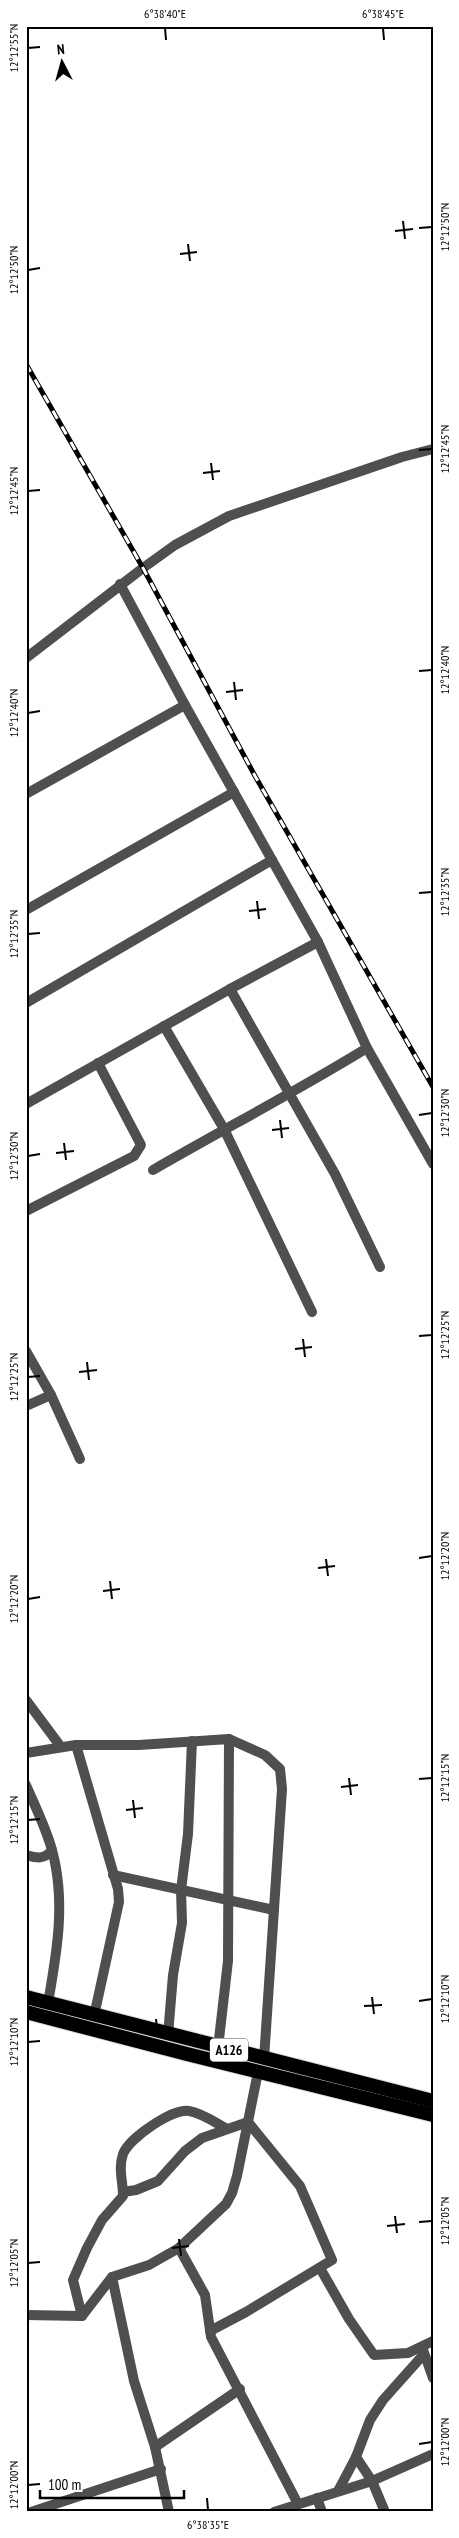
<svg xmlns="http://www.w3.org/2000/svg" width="459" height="2538" viewBox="0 0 459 2538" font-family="'PT Sans Narrow',sans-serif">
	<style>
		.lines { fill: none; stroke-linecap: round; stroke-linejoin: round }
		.trunk-casing { stroke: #dbdbdb; stroke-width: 16 }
		.minor { stroke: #4f4f4f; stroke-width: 10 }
		.trunk { stroke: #000; stroke-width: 14 }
		.rail-casing { stroke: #000; stroke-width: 5 }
		.rail { stroke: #fff; stroke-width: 3; stroke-dasharray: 9; stroke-linecap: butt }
		.ticks { fill: none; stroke: #000; stroke-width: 2 }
		.labels { text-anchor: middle; stroke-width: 4; stroke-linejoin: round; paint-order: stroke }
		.shield { fill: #fff; stroke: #4c4c4c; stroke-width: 1 }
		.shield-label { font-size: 14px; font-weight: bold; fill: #000 }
		.neatline { fill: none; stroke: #000; stroke-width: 2 }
		.ticks-label { font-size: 12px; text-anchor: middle; fill: #000 }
	</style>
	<rect width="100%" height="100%" fill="#fff"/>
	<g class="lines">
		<g class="trunk-casing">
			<g id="trunk">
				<path d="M26,1997L433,2101"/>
				<path d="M26,2012L187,2054L433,2115"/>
			</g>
		</g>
		<g class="minor">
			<path d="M120,584L185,705L318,942L367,1048L433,1164"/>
			<path d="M26,658L143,568L175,545L229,516L402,457L433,449"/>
			<path d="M26,794L185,705"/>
			<path d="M26,910L234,792"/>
			<path d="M230,989L335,1174L380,1267"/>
			<path d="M26,1003L272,860"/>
			<path d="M164,1026L224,1129L312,1312"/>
			<path d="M26,1104L230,989L318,942"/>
			<path d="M153,1170C224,1129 297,1091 367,1048"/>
			<path d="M26,1211L134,1156L141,1145L98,1063"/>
			<path d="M26,1351L51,1395L80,1459"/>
			<path d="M26,1406L51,1395"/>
			<path d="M26,1700L61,1747"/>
			<path d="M229,1739L265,1755L280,1769L282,1789L264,2059"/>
			<path d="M76,1745L118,1889L119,1902L94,2016"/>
			<path d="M26,1753L76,1745H139L229,1739L228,1961L218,2048"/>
			<path d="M26,1785C35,1806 46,1828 52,1850C66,1901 57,1952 48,2003"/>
			<path d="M26,1855C37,1858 44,1860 52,1850"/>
			<path d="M113,1875L274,1910"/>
			<path d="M168,2035L173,1975L182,1923L181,1890L188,1834L192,1741"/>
			<path d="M123,2192L136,2190L158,2181L185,2151L202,2138L248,2122"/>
			<path d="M179,2248L205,2295L211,2337L298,2504"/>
			<path d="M320,2268L349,2319L374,2355L408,2353L433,2341"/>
			<path d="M112,2277L134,2381L155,2447L169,2512"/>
			<path d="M26,2315L82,2316"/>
			<path d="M82,2316L112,2277L149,2265L179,2248L226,2204L232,2193L237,2176L258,2072"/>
			<path d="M82,2316L73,2280L87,2248L102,2220L123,2196C123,2181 118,2169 123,2154C129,2138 173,2108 189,2111C202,2113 216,2123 227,2129"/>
			<path d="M210,2331L246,2312L332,2260L300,2186L248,2122"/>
			<path d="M423,2350L433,2378"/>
			<path d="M155,2447L240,2389"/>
			<path d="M356,2457L372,2481L385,2512"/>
			<path d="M338,2491L356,2457L370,2420L383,2400L424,2354"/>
			<path d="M317,2498L322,2512"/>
			<path d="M31,2512L161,2469"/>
			<path d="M274,2512L372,2481L433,2454"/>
		</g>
		<use href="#trunk" class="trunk"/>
		<g class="rail-casing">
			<path id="rail" d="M26,364L143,568L255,776L433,1087"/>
		</g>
		<use href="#rail" class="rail"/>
	</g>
	<path class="ticks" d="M165,28L166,40M383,28L384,40M28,48L40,47M403,221L405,239M419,228L432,227M395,231L413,229M188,244L190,261M180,254L197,252M28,270L40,268M419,450L432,449M211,463L213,480M203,473L220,471M28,491L40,490M419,671L432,670M234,682L236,700M226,692L243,690M28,713L40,711M419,893L432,892M257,901L259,919M249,911L266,909M28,934L40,933M419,1115L432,1113M280,1120L282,1138M272,1130L289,1128M64,1143L66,1160M56,1153L74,1151M28,1156L40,1154M419,1336L432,1335M303,1339L305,1357M295,1349L312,1347M87,1362L89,1380M79,1372L97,1370M28,1377L40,1376M419,1558L432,1556M326,1559L328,1576M318,1568L335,1566M110,1581L112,1599M103,1591L120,1589M28,1599L40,1597M349,1778L351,1795M419,1779L432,1778M341,1787L358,1785M133,1800L135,1818M126,1810L143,1808M28,1820L40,1819M372,1997L374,2014M419,2001L432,1999M364,2006L382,2005M156,2019L158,2037M149,2029L166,2027M28,2042L40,2041M395,2216L397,2233M419,2222L432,2221M387,2226L405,2224M179,2239L181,2256M172,2248L189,2246M28,2263L40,2262M419,2444L432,2442M28,2485L40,2484M207,2498L208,2510"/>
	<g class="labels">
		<rect class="shield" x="210" y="2038.5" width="38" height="23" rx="4"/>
		<g class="shield-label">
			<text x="229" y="2055">A126</text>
		</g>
	</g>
	<rect width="459" height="2538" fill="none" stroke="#ffffff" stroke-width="55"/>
	<g transform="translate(62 62) rotate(354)" stroke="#ffffff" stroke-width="4" paint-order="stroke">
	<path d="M0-4L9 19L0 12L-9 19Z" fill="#000000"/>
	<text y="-8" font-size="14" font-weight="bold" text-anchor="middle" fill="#000000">N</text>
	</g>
	<path d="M40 2490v8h144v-8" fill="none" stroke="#000000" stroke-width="2.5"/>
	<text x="48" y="2490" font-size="15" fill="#000000" stroke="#ffffff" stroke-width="4" paint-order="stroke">100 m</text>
	<rect x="28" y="28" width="404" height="2482" class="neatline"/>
	<g class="ticks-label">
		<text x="165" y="18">6°38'40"E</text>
		<text x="383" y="18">6°38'45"E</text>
		<text transform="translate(14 48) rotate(-90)" y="4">12°12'55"N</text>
		<text transform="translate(445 227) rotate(-90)" y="4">12°12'50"N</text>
		<text transform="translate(14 270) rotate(-90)" y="4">12°12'50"N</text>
		<text transform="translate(445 449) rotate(-90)" y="4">12°12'45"N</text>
		<text transform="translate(14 491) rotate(-90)" y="4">12°12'45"N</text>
		<text transform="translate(445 670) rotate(-90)" y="4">12°12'40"N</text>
		<text transform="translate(14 713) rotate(-90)" y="4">12°12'40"N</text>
		<text transform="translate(445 892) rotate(-90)" y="4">12°12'35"N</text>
		<text transform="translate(14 934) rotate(-90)" y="4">12°12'35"N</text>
		<text transform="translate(445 1113) rotate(-90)" y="4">12°12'30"N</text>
		<text transform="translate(14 1156) rotate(-90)" y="4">12°12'30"N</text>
		<text transform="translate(445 1335) rotate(-90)" y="4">12°12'25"N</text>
		<text transform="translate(14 1377) rotate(-90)" y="4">12°12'25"N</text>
		<text transform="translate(445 1556) rotate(-90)" y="4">12°12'20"N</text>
		<text transform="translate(14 1599) rotate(-90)" y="4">12°12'20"N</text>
		<text transform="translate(445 1778) rotate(-90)" y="4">12°12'15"N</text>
		<text transform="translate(14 1820) rotate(-90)" y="4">12°12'15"N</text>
		<text transform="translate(445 1999) rotate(-90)" y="4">12°12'10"N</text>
		<text transform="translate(14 2042) rotate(-90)" y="4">12°12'10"N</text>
		<text transform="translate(445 2221) rotate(-90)" y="4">12°12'05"N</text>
		<text transform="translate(14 2263) rotate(-90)" y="4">12°12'05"N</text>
		<text transform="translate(445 2442) rotate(-90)" y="4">12°12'00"N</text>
		<text transform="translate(14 2485) rotate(-90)" y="4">12°12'00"N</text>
		<text x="208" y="2529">6°38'35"E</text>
	</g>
</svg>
